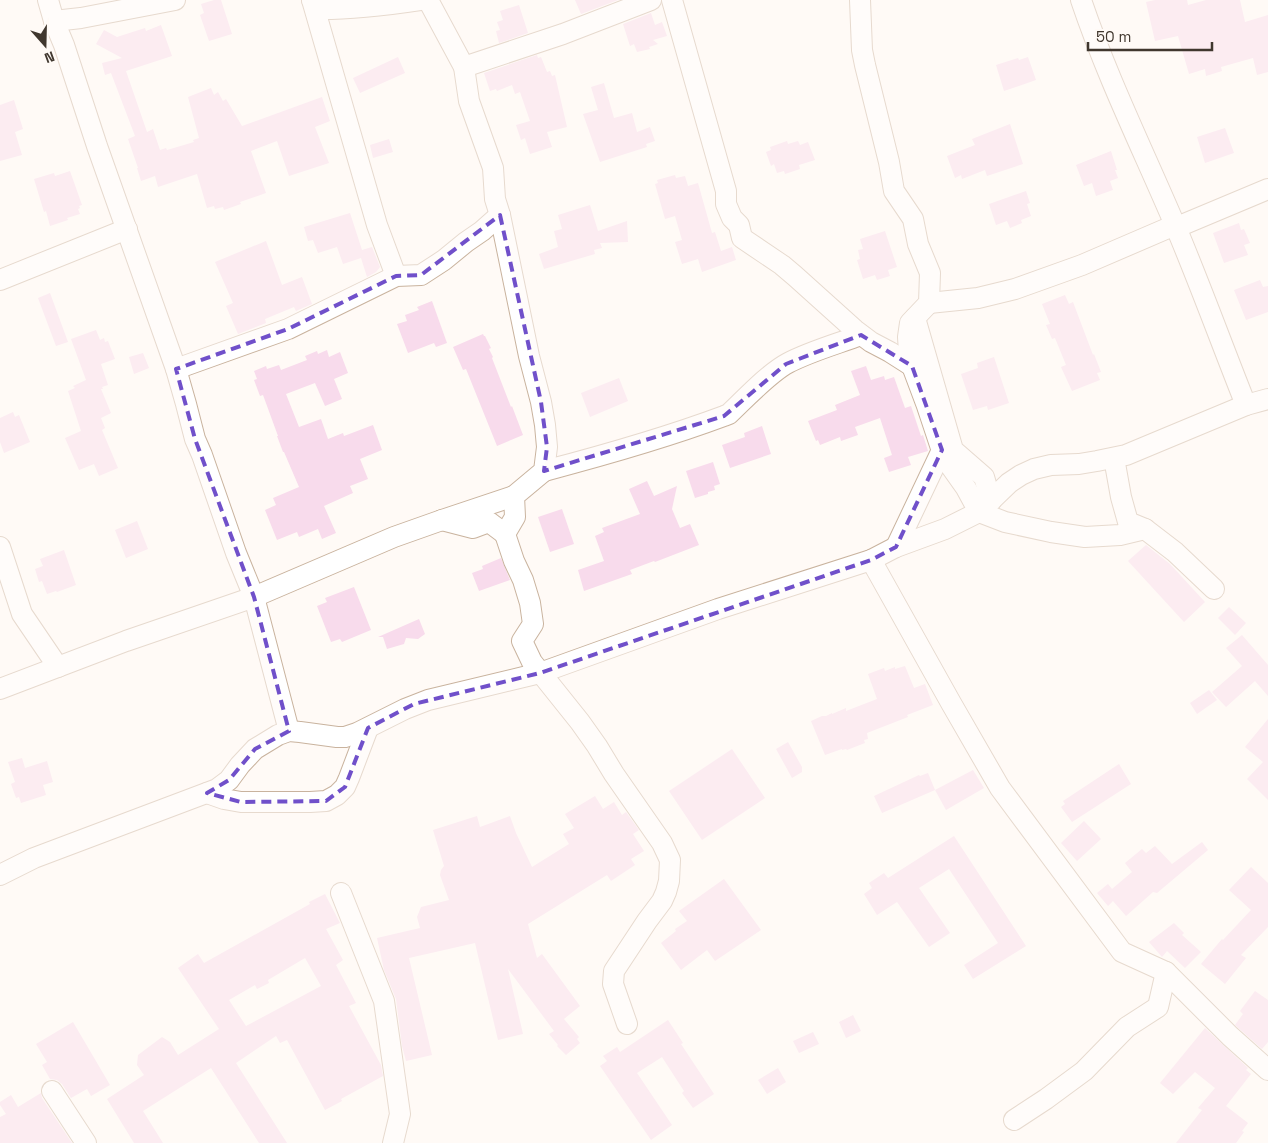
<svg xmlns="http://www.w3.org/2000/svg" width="1268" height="1143" viewBox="0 0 1268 1143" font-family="'Space Grotesk',sans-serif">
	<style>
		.building { fill: #f8dbec; fill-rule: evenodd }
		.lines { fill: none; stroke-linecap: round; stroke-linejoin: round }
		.minor-casing { stroke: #c9b39e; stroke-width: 22 }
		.minor { stroke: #fff; stroke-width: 20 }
		.marked { fill: none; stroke: #7050ca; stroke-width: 4; stroke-dasharray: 10 6; stroke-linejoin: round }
	</style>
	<rect width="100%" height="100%" fill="#fffaf6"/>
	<g class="building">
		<path d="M214,0H221L232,34L209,41L200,15L204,13L201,4Z"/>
		<path d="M575,0H618L581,14Z"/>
		<path d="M1155,0H1187L1188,5L1206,0H1240L1245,22L1268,15V72L1257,75L1253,58L1221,67L1222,71L1206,76L1205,69L1189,74L1178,36L1155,41L1146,2Z"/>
		<path d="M519,5L528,33L499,43L496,31L500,30L497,22L503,20L500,11Z"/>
		<path d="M651,13L655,25L662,22L667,36L653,40L658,44L649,47L650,49L637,52L634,44L630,46L623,24Z"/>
		<path d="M161,25L172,56L126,71L147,132L153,129L160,150L166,148L167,150L194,142L193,140L199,138L188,97L211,88L214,95L218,92L223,101L226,99L242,126L322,97L330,121L315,127L329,163L289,176L277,141L251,151L266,193L240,202L241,204L224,210L223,207L215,209L214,206L207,208L197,174L158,187L155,176L141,181L137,168H138L128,139L135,136L111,73L105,75L102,63L122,58L96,44L104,30L117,37L145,28L146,31Z"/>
		<path d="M537,55L538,58L541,57L547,72L550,71L552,76L555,75L567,127L547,132L552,147L530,154L525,138L521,140L516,125L530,121L520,92L515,94L512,85L497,91L496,89L490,91L484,73Z"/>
		<path d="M398,57L405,73L360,93L353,78Z"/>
		<path d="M1028,57L1036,80L1004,91L996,65L1018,58L1019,60Z"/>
		<path d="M604,83L614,118L632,113L637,132L650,127L655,141L646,144L647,147L600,162L583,114L598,110L591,87Z"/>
		<path d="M14,100L23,129L15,132L22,155L0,161V105Z"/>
		<path d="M1010,124L1023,164L987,176L985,170L962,179L961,175L955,178L947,156L975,145L972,139Z"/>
		<path d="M1225,128L1234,153L1205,163L1197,137Z"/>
		<path d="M389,139L393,152L373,158L370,145Z"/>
		<path d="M787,141L788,144L798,141L800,145L808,142L815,160L799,165L800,169L785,174L784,171L777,173L774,164L771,166L766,152L771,150L770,147Z"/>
		<path d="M1111,151L1117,170H1115L1118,178L1110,181L1113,190L1096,196L1092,183L1084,186L1076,165Z"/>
		<path d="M70,171L82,205L79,206L80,208L78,209L80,214L67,218L68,220L50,226L46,211L44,212L34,179L54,173L55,176Z"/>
		<path d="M675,175L676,178L685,176L688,186L698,183L712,233L715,232L721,251L732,247L736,260L702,272L698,259L682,264L675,242L682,240L675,216L665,219L655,184L658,183L657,180Z"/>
		<path d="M1026,191L1030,203L1027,204L1031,216L1021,220L1022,223L1010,228L1007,221L996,225L989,204Z"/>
		<path d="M590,205L598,231L627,221L628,242L600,243L602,248L594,250L595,254L544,269L539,254L558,247L554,231L562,229L558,215Z"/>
		<path d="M350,213L362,250L372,247L380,267L376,272L367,277L361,258L343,264L337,247L318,253L313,240L308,241L304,227Z"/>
		<path d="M1239,223L1241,230L1244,229L1250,243L1244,245L1248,255L1224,263L1213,233Z"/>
		<path d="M885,231L897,267L888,270L890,276L877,280L875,275L863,279L857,260L860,259L858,250L863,249L860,239Z"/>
		<path d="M266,241L282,285L302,277L312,304L296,311L294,307L265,319L266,323L238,334L226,306L233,303L215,262Z"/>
		<path d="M1260,280L1263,287L1268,286V312L1246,320L1234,290Z"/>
		<path d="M50,293L68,342L56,346L38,298Z"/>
		<path d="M1065,295L1069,304L1073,302L1093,355L1094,354L1101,372L1097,373L1100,380L1072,391L1061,367L1066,365L1055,338L1052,339L1046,325L1050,324L1042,304Z"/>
		<path d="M432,301L447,343L436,347L434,343L408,353L397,324L407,321L405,315L419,310L417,307Z"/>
		<path d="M96,330L100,340L104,338L105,342L108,341L115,359L101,364L108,385L102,387L103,389H101L111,413L101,418L105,428L102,430L118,468L99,476L94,464L79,470L65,438L81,431L68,391L75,388L73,386L86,380L71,339Z"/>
		<path d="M483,334L484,336H485L491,348L489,349L493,357L492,358L511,407L512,406L523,435L497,446L466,369L463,370L453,347Z"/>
		<path d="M327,350L329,357L340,352L348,373L334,379L342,399L325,406L315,383L286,394L299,427L321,419L328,439L343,433L344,436L373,425L382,450L360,459L368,479L350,486L353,493L324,506L336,533L322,539L318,529L299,537L297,532L277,540L265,510L276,505L273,498L299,487L284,452H283L277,436H278L263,395L260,396L254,380L257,379L254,371L266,366L267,369L279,365L281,370L307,360L305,356L317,351L318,354Z"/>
		<path d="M143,353L149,368L134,374L129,357Z"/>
		<path d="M994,357L1009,403L988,410L987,406L973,410L961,374L978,368L977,363Z"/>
		<path d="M866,366L871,380L884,376L885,380L894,377L905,408L911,406L921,436L923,435L928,451L908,457L911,465L889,472L884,458L892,455L880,418L855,427L858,435L841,441L840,437L820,445L818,440L816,441L808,421L837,410L835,405L860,395L851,371Z"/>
		<path d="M619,378L628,401L590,417L581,393Z"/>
		<path d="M13,412L15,417L19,415L30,442L4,453L0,442V418Z"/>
		<path d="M762,426L771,454L730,468L722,445L745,437L744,433Z"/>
		<path d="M713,462L720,484L714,486L715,490L708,492V494L695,498L686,471Z"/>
		<path d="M647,481L654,496L677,486L672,509L680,528L690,524L699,545L655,562L654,561L630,570L632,574L584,591L578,570L604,561L595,536L604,532L602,528L640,514L629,489Z"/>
		<path d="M562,509L574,544L550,552L538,517Z"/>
		<path d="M137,521L148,549L126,558L115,530Z"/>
		<path d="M1146,545L1170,564L1205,602L1184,622L1128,561Z"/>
		<path d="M64,550L76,585L57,592L56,591L47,594L42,581L39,582L35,569L43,566L40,559Z"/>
		<path d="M501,558L510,580L479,591L472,573L483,569L482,566Z"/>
		<path d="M354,587L371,630L342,642L340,639L331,642L317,606L327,602L325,598Z"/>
		<path d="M1229,607L1246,623L1235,635L1218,618Z"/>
		<path d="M419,619L425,634L418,639L406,638L404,644L387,649L383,637H378Z"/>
		<path d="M1242,635L1268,665V696L1255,681L1226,707L1212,692L1242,666L1226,648Z"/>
		<path d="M905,666L914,688L925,684L933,705L907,715L908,717L867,733L868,739L864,740L865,743L847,750L846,749L842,750V749L825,755L811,721L822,716H826L832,713V714L846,708V711L877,699L868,674L884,668L885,671L895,667V669Z"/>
		<path d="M1209,690L1217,700L1197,714L1190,703Z"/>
		<path d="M1268,719V800L1247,779L1263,762L1245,747Z"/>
		<path d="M788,742L802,767V772L792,778L776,749Z"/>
		<path d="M732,749L765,798L702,840L669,791Z"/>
		<path d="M22,758L25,768L47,761L53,782L43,785L46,795L21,803L19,797L16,798L11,784L15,782L8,762Z"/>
		<path d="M1119,764L1131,784L1072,822L1061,807L1065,804L1063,801Z"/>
		<path d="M973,770L984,788L946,810L935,790Z"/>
		<path d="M928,773L935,790L882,813L874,796L919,775L920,776Z"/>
		<path d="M595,796L603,809L614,802L622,815L626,812L639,830L633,834L644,851L631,859L635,865L611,881L607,875L528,924L537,958L542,954L580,1006L564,1019L579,1037L577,1039L580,1043L566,1055L557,1046L558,1045L549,1034L554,1031L508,969L523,1034L498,1040L475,943L409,958L432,1055L406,1061L402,1046L396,999L384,970L377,938L420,928L417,917L421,907L449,900L440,875L441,870L444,866L433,830L477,816L480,827L510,816L516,833L532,867L569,844L563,834L574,828L565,814Z"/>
		<path d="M1084,821L1101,839L1077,861L1061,843Z"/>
		<path d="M954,836L1026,946L973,979L964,965L998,943L949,869L919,888L950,933L929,947L897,902L877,915L864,894L872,888L869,883L884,873L888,878Z"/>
		<path d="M1202,842L1208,850L1157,893L1153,892L1126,916L1113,901L1108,906L1097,893L1108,884L1112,889L1132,872L1125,863L1142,849L1146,853L1155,846L1172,864Z"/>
		<path d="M1251,867L1268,883V927L1241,955L1246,958L1225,984L1201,964L1222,939L1223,940L1251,910L1229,890Z"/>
		<path d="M724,879L761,930L715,961L707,950L681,970L661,943L676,931L675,929L687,921L679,911Z"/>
		<path d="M325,894L340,923L326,929L343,960L336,965L356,1003L349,1006L381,1065L383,1076L341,1099L342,1101L325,1110L287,1040L280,1043L276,1036L236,1063L287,1143H259L211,1068L143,1111L163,1143H134L107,1099L144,1075L137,1065L138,1055L162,1037L170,1042L178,1055L219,1029L178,968L198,954L204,963L310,904L309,902ZM305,958L321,986L246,1026L229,1000L255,985L257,989L269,983L268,980Z"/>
		<path d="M1174,923L1184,933L1182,935L1201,952L1185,968L1167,951L1162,957L1149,942Z"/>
		<path d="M1255,991L1268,1000V1042L1262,1049L1235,1025L1243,1014L1240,1011Z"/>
		<path d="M853,1015L861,1031L846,1038L839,1022Z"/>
		<path d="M668,1020L683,1043L681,1044L714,1094L693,1108L682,1093L684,1091L662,1057L637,1073L672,1125L651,1140L600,1066L607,1061L603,1056L617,1047L620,1052Z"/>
		<path d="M73,1022L110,1085L91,1096L87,1089L71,1098L62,1084L57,1080L50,1079L42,1065L47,1062L36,1044Z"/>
		<path d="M1205,1028L1248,1068L1246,1070L1251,1074L1226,1106L1248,1123L1242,1131L1244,1132L1236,1143H1176L1202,1110L1198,1108L1215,1088L1195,1072L1173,1094L1160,1083Z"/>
		<path d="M813,1032L819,1044L799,1053L793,1041Z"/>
		<path d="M778,1068L786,1082L767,1094L758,1080Z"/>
		<path d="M41,1093L42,1098L72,1143H0V1117L6,1114L0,1105V1102L11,1095L18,1107Z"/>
	</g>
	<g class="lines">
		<g class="minor-casing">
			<g id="minor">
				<path d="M48,0L54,21L64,45L97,146L176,369L186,404L195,439L202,455L236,553L254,597L289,731"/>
				<path d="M312,0L377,225L396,276"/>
				<path d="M312,0L321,9C354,9 387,5 420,0"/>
				<path d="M428,0L464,67L469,101L493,168L495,199L500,215L529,356L541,402L545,425L547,447L544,471L514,496L515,517L505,534L514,561L523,580L530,603L533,624L522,641L532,662L580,722L597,746L614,774L662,843L670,860L669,881L666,892L662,901L647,921L614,971L613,984L627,1024"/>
				<path d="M672,0L726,191V204L732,218L739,225L742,238L782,265L795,276L855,330L871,342L890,352L912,366"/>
				<path d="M860,0L862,50L865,65L889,162L894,191L913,219L918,244L930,273L929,303L910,323L908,337L909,352L912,366L927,406L944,457L966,488L979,512L1005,522L1051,532L1085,537L1120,535L1145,529"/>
				<path d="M1081,0C1107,77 1143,150 1175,225C1200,284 1222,345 1246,405"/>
				<path d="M54,21L81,18L175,0"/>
				<path d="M464,67L563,34L651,0"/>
				<path d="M1182,225L1268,189"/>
				<path d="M0,280L127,229"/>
				<path d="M929,303L978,298L1015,289L1082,265L1175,225"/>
				<path d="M915,318L953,450L984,477L991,501"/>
				<path d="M176,369L288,329L396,276L421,275L444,260L466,242L482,231L500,215"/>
				<path d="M1114,458L1121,497L1128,522L1145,529L1175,552L1214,589"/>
				<path d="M544,471C605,455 665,438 724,416L729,414C745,399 769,373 788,363C811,351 837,344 861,335"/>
				<path d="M442,520L473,528L489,522L505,534"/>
				<path d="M0,547L22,614L58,667"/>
				<path d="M896,547L942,450"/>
				<path d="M871,560L951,703L1000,788L1122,952L1166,972L1230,1036L1268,1070"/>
				<path d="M0,689L126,641L254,597L394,537L442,520L514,496"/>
				<path d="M207,793L224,799L241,802H310L326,801L337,795L345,787L349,778L368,728"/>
				<path d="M0,875L34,858L217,789L229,780L240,765L255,749L278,735L289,731L300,732L337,737H345L357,733L405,709L428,700L540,673L718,609L871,560L896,547L945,529L979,512L1009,483L1021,475L1034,469L1051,465L1079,464L1097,461L1126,455L1246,405L1268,399"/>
				<path d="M341,893L384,1001L400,1114L393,1143"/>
				<path d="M52,1091L86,1143"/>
				<path d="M1014,1120L1046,1099L1084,1071L1127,1027L1158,1007L1166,972"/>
			</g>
		</g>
		<use href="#minor" class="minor"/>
	</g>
	<path d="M0 0H1268V1143H0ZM500,215L541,402L547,447L544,471L724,416L786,364L861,335L912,366L942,450L896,547L871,560L540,673L414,704L368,728L345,787L326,801L241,802L207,793L229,780L255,749L289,731L254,597L195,439L176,369L288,329L396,276L421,275Z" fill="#fffaf6" fill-opacity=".55" fill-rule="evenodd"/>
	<path class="marked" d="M500,215L541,402L547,447L544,471L724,416L786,364L861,335L912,366L942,450L896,547L871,560L540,673L414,704L368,728L345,787L326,801L241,802L207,793L229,780L255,749L289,731L254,597L195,439L176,369L288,329L396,276L421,275Z"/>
	<g transform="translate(45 45) rotate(160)" stroke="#fffaf6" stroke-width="4" paint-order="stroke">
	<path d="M0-4L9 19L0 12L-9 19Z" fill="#40372e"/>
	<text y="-8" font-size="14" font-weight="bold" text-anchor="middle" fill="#40372e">N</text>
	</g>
	<path d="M1088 42v8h124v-8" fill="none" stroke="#40372e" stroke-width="2.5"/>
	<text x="1096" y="42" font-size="15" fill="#40372e" stroke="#fffaf6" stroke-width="4" paint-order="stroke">50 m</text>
</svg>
